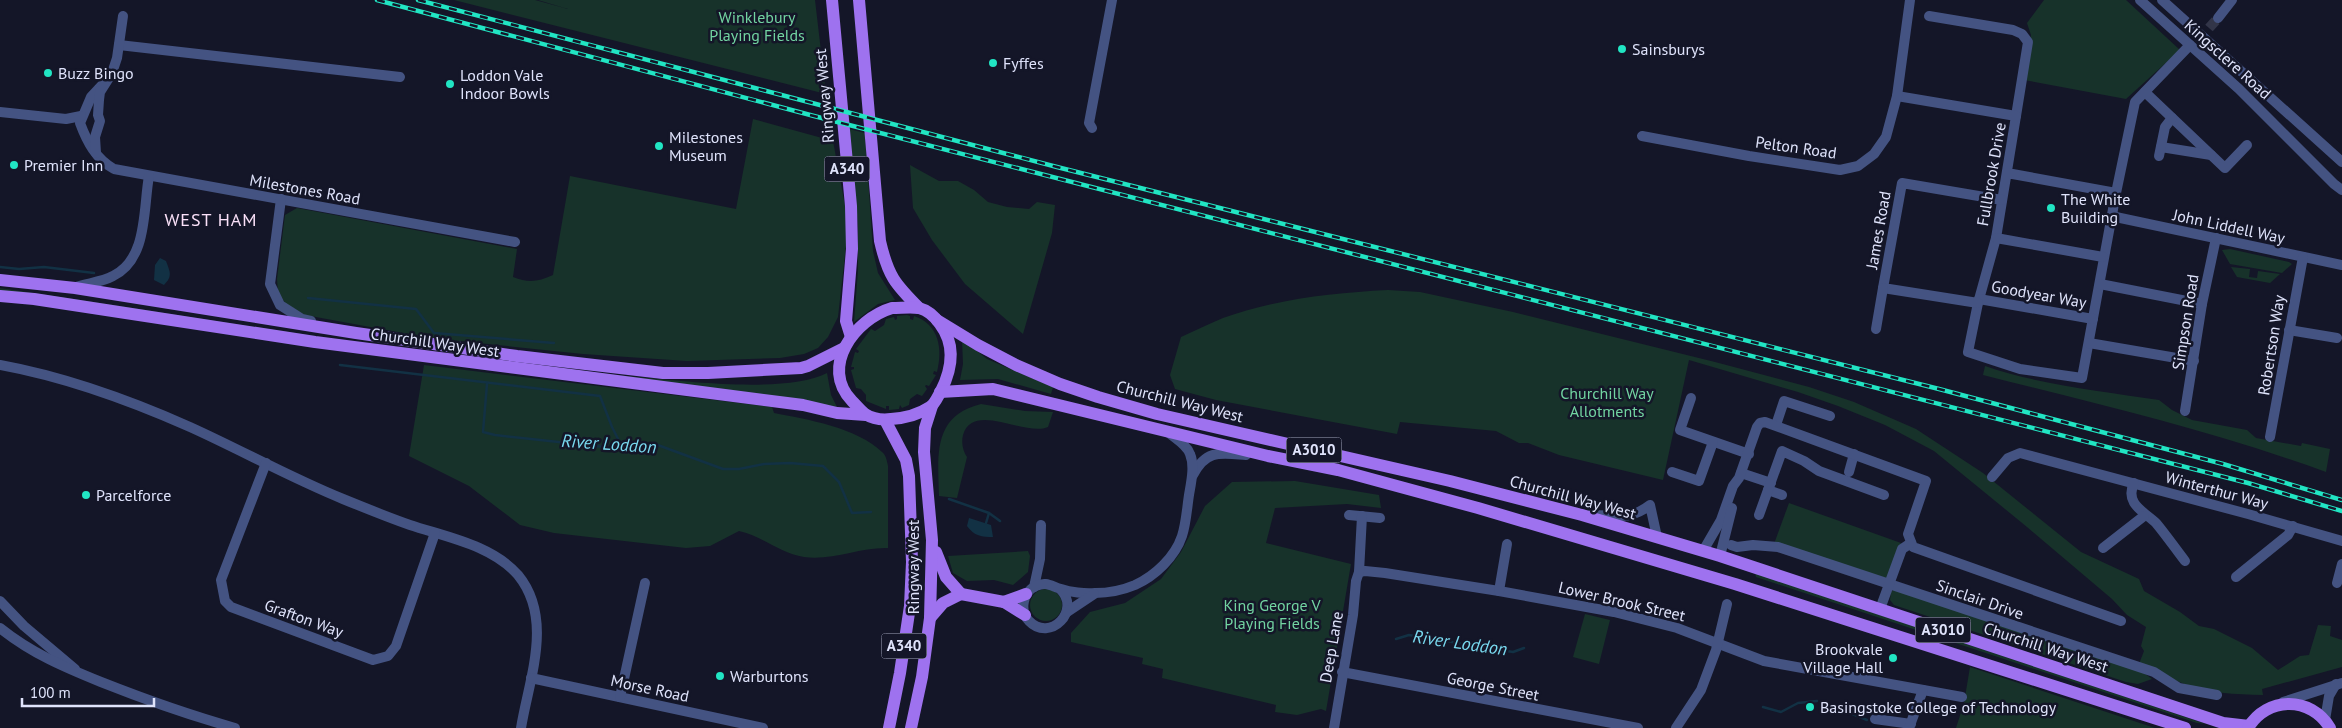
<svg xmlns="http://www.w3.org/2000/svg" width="2342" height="728" viewBox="0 0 2342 728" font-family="'PT Sans',sans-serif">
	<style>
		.green { fill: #17322a }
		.water { fill: #123144 }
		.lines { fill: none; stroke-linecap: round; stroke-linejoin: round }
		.stream { stroke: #123144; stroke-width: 2.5 }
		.minor-tunnel { stroke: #323548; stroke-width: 10; stroke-dasharray: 10 5; stroke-linecap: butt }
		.minor { stroke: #445382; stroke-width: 10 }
		.major { stroke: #9e72ef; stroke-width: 12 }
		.rail-casing { stroke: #21e5c3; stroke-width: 4.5 }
		.rail { stroke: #141628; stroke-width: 2.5; stroke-dasharray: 8; stroke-linecap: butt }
		.poi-dot { fill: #21e5c3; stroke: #141628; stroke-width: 2 }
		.labels { text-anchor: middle; stroke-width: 5; stroke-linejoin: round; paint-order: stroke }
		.shield { fill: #141628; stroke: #a2a6bc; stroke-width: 1 }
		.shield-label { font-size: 15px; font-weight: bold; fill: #dfe3fb }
		.park-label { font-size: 16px; fill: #72d4a1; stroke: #141628 }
		.poi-label { font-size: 16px; fill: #dfe3fb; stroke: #141628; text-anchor: start }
		.street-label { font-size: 16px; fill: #dfe3fb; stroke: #141628 }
		.neighbourhood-label { font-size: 18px; letter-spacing: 1px; fill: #fbe1f9; stroke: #141628 }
		.water-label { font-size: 18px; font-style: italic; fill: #79d9ef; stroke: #141628 }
	</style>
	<rect width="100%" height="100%" fill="#141628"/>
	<g class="green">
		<path d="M454,0H535L568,9L538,0H815L826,94Z"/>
		<path d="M2044,0H2126L2180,50L2126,99L2024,80L2031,35L2027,23Z"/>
		<path d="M753,119L833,141L846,211V246L838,317L828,337L818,348L804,354L780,358L687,361L583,354L430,338L305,315L286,304L278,293L277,279L285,215L297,208L517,249L513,277C528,283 538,282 553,275L570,176L736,209Z"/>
		<path d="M849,129L865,133L873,251L878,273L895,300L878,304L854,322L858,270V226Z"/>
		<path d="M910,165L939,181H958L974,190L988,202L1007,207L1029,209L1037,202L1055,205L1052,233L1023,334L965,284L932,240L913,208Z"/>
		<path d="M2230,249L2289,262L2292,264L2282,273L2230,264L2222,250Z"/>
		<path d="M2231,267L2250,269L2249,277L2257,278L2258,271L2280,274L2270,283L2237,277Z"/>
		<path d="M0,288C216,319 431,359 648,378C693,382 788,393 827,373L831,395L837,407L731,394L0,293Z"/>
		<path d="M1388,290L1420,292L1513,312L1715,362L1809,387L1854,402L1916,429L1983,473L2081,552L2139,579L2144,591L2180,612L2199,626L2214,629L2252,648L2278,670L2300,656L2309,655L2318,625L2331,626L2330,636L2342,640V667L2262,689L2263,695C2236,694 2207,694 2182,683C2167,677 2155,669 2139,664L2144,651L2141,646L2146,627L2127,615L2112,599L2027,527L1934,451L1885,425L1838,406L1798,392L1689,360L1663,480L1559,455L1528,443H1519L1496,431L1400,422L1397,434L1216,400L1175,389L1170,375L1181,337C1195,331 1208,324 1223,318C1276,299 1332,293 1388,290Z"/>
		<path d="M907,315L910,316V319L913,320L914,316C939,324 943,349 937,372L934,371L933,374L936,375L929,386L926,385L925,386L927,389L922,396L917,394L910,399L909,405L902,408L900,405L899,409L889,410V406H886V409L866,401V395L861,389L856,388L851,370L854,369V367H851L855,352L858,353L859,351L856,349L871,329L875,331L884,325L886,319L894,317L895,320L897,319V316Z"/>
		<path d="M962,339L987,359L1053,387L1051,394L998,379L960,380L963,364Z"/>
		<path d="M424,365L772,407L774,413C806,419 858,428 882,452C886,455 887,461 888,466V548C860,547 832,561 804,557C780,553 762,536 739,531L710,546L686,548L554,533L520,525L469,486L409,456Z"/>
		<path d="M1985,366C2040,385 2101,391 2159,400L2172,410L2192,420L2247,430L2256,438L2301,446L2302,443L2330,449L2326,472C2214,431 2098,404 1983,375Z"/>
		<path d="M981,404L1025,411L1053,412L1048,427C1025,437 973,401 963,435C961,443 963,451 967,457L957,498L939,496C938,456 932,416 981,404Z"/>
		<path d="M1295,481L1379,495L1381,508L1347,504L1275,508L1266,543L1351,564L1326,711L1321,709L1297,715L1275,712L1276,705L1162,678L1163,669L1142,664L1143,658L1071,642V633L1090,612L1125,603L1161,579L1181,552L1205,506L1232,482Z"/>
		<path d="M1789,503L1901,543L1888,581L1774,544Z"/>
		<path d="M1028,551L1030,556L1028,572L1013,585L994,580L967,581L953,573L948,556Z"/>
		<path d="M1755,573L2206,724L2197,723L1756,577Z"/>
		<path d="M1894,589L2144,673L2152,679L2138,684L2126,682L1894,605L1890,600L1891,592Z"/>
		<circle cx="1046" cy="605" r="16"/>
		<path d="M1585,614L1610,620L1599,664L1573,657Z"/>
		<path d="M1970,667L2155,728H1956L1964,703Z"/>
	</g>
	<g class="water">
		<path d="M160,258L166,261C170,272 173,276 164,285L154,280L155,265Z"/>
		<path d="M969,518L991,525L993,537C982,537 974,536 967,526Z"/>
	</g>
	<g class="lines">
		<g class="stream">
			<path d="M0,267L19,269L44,267L94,273"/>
			<path d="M308,298L416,309L434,333L554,343"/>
			<path d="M340,365L600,396L612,427L623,449"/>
			<path d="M487,384L483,432L495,435L623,449L655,444L723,469H739L764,464L790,463L823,466L839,482L852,513L871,512"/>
			<path d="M949,499L989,513L1000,521"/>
			<path d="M986,523L989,513"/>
			<path d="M1396,639L1409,635L1513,652L1524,648"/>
			<path d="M1823,702L1867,720"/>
			<path d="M1763,707L1781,712L1798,703L1817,701"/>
		</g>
		<path class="minor-tunnel" d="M2209,28L2218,18"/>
		<g class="minor">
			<path d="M2140,0L2239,89L2334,184L2342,190"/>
			<path d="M2162,0L2342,162"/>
			<path d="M1929,16L2013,30L2022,34L2028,42L2016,116"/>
			<path d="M2218,18L2232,0"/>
			<path d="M119,45L400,77"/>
			<path d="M105,82L91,97L80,123C87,142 96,159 114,169L515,242"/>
			<path d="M2145,92L2225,168L2247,145"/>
			<path d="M1897,96L2016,116L1996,238L1978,303L1968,352L2020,369L2082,378L2116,193L2007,173"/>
			<path d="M0,112L66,119L81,116"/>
			<path d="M1092,128L1089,123L1112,0"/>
			<path d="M1642,136L1749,156L1840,170L1858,166L1874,154L1886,137L1897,96L1910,0"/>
			<path d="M2161,147L2211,155"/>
			<path d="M96,153L95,137L100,121L98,115L99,100L100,92L112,73L117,58L123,16"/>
			<path d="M2159,156L2165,127L2172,118"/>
			<path d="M2116,193L2135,102L2190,45"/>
			<path d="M281,199L270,284L280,305L302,319L311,321"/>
			<path d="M2111,216L2342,265"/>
			<path d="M1996,238L2103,257"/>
			<path d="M2100,284L2202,304"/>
			<path d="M76,287C88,283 102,282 113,276C148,259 143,209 149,176"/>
			<path d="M1979,299L2093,319"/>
			<path d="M1978,303L1883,288L1902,183L2002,200"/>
			<path d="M1876,329L1883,288"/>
			<path d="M2289,330L2337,338"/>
			<path d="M2089,343L2194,361"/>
			<path d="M0,365C66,377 129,400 190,427C241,450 291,478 343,499C365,508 387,517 410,525C446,537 492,545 518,575C554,619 529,679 521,728"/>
			<path d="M1691,398L1680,430L1749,454"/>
			<path d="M2185,411L2202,304L2216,238"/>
			<path d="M1776,425L1784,401L1830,416"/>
			<path d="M2270,437L2303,257"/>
			<path d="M266,463L221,580L225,601L231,607L373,660L388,656L396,646L435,533"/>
			<path d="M1672,472L1699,481L1713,442"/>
			<path d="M1849,472L1854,454"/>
			<path d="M1741,473L1771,483"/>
			<path d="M1193,475C1206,449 1221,453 1246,455"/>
			<path d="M1992,477L2008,458L2020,453L2248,514L2342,541"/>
			<path d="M2134,483C2124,504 2145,512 2156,523C2166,535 2175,548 2185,561"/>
			<path d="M1768,490L1782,495"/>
			<path d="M1349,515L1380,518"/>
			<path d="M1591,515C1616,515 1629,521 1650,505L1657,537"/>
			<path d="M1759,515L1782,451L1804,461L1819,471L1884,495"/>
			<path d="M1731,545L1737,547L1753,545L1778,547L2154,672L2179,688L2217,695"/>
			<path d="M2103,548L2144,516"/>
			<path d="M1703,551L1721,520L1733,486L1739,478L1757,427L1760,423L1765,422L1926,481L1908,534L1913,547L2121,621"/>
			<path d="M1720,556L1732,508"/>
			<path d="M1359,572L1365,571L1385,573L1499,591L1614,612L1677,628L1764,661L1962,697"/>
			<path d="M2236,577L2288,535L2293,526"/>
			<path d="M2337,583L2342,564"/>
			<path d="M1034,587L1040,559L1041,525"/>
			<path d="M1060,589C1082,610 1050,643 1029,621C1019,610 1023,592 1036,586C1046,581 1051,586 1061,589C1070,592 1085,594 1095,593C1108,593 1123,590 1135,585C1155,576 1175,557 1182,536C1186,524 1187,508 1189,495C1191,483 1195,466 1190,454C1187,445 1176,439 1169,433"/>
			<path d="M1499,591L1507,544"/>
			<path d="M0,601L24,626L75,669"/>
			<path d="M1880,609L1902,549L1911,543"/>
			<path d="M1067,612L1094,594"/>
			<path d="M0,628C31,653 64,667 101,682C144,699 189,715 235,728"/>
			<path d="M1342,672L1638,728"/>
			<path d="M531,678L763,728"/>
			<path d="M620,697L645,583"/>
			<path d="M2283,702L2342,683"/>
			<path d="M1875,719L1911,724"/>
			<path d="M2325,720L2329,696L2336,684"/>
			<path d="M1334,728L1353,615L1356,581L1359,572L1362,516"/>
			<path d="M1676,728L1701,690L1716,650L1727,604"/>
			<path d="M1909,728L1923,690"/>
		</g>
		<g class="major">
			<path d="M832,0L851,206L852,249L846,321L851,337"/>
			<path d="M859,0L880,241C888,276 895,284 919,308"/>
			<path d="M0,280L75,288L356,333L517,356L663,373H708L801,368L808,366L844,348"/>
			<path d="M0,296L34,299L315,342L803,405L837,413L866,415"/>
			<path d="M892,308C901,308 911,307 919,308C927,310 935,317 940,324C956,345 952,369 941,391C938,396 935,404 930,407C918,415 906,418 891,419C883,420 873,419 865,414C861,411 856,405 852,401C819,367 855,319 892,308Z"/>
			<path d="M937,320L978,345L1016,365L1060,384L1098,397L1157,414L1450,481L1582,515L1720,556L2223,723L2249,726"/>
			<path d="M940,392L993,389L1268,456L1338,470L1478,508L1735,584L2185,728"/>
			<path d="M885,420L906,460L909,476L912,562L910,606L900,673L889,728"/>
			<path d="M936,552L946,577L961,594"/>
			<path d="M1004,602L1026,594"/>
			<path d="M930,618L943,603L961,594L1004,602L1025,615"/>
			<path d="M911,728L922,677L930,618L932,540L924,452L925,428L932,406"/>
			<path d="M2248,728C2267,696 2311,696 2330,728"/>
		</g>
		<g class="rail-casing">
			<g id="rail">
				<path d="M377,0L814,116L2248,483L2342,511"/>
				<path d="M418,0L1057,167L1939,389L2223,464L2342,500"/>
			</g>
		</g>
		<use href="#rail" class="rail"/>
	</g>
	<g class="poi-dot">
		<circle cx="1622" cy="49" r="5"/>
		<circle cx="993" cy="63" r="5"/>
		<circle cx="48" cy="73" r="5"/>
		<circle cx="450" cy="84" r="5"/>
		<circle cx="659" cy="146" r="5"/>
		<circle cx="14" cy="165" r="5"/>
		<circle cx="2051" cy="208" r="5"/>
		<circle cx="86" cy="495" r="5"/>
		<circle cx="1893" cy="658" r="5"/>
		<circle cx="720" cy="676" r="5"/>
		<circle cx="1810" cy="707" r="5"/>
	</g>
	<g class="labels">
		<g class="shield">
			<rect x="824.5" y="156.5" width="45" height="25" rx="4"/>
			<rect x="1286.5" y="437.5" width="55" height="25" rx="4"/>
			<rect x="1915.5" y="617.5" width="55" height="25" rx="4"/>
			<rect x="881.5" y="633.5" width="45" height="25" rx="4"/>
		</g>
		<g class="shield-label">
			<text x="847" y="174">A340</text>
			<text x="1314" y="455">A3010</text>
			<text x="1943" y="635">A3010</text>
			<text x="904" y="651">A340</text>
		</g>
		<g class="park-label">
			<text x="757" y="23">Winklebury<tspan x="757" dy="18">Playing Fields</tspan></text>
			<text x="1607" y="399">Churchill Way<tspan x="1607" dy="18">Allotments</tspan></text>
			<text x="1272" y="611">King George V<tspan x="1272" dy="18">Playing Fields</tspan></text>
		</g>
		<g class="poi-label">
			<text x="1632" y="55">Sainsburys</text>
			<text x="1003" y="69">Fyffes</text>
			<text x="58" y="79">Buzz Bingo</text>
			<text x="460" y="81">Loddon Vale<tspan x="460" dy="18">Indoor Bowls</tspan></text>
			<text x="669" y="143">Milestones<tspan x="669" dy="18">Museum</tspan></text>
			<text x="24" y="171">Premier Inn</text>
			<text x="2061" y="205">The White<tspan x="2061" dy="18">Building</tspan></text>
			<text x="96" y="501">Parcelforce</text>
			<text x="1883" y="655" text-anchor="end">Brookvale<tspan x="1883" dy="18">Village Hall</tspan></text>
			<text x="730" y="682">Warburtons</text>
			<text x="1820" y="713">Basingstoke College of Technology</text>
		</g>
		<g class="street-label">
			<text transform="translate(2228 59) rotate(42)" y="6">Kingsclere Road</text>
			<text transform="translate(824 96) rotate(-95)" y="6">Ringway West</text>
			<text transform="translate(1796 147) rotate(8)" y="6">Pelton Road</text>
			<text transform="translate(1991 174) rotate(-80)" y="6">Fullbrook Drive</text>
			<text transform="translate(305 189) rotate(10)" y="6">Milestones Road</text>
			<text transform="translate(2229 226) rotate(12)" y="6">John Liddell Way</text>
			<text transform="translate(1878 230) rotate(-80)" y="6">James Road</text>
			<text transform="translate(2039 294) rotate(10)" y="6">Goodyear Way</text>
			<text transform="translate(2185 322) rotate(-81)" y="6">Simpson Road</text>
			<text transform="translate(435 342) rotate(8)" y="6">Churchill Way West</text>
			<text transform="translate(2271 345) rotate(-81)" y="6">Robertson Way</text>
			<text transform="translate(1180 401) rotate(14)" y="6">Churchill Way West</text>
			<text transform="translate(2217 490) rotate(15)" y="6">Winterthur Way</text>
			<text transform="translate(1573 497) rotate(15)" y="6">Churchill Way West</text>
			<text transform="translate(913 567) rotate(-90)" y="6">Ringway West</text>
			<text transform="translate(1980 599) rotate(19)" y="6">Sinclair Drive</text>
			<text transform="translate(1622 601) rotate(13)" y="6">Lower Brook Street</text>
			<text transform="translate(304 618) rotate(20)" y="6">Grafton Way</text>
			<text transform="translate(1331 647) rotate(-80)" y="6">Deep Lane</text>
			<text transform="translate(2046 647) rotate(18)" y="6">Churchill Way West</text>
			<text transform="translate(1493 686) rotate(11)" y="6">George Street</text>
			<text transform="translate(650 688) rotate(12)" y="6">Morse Road</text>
		</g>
		<g class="neighbourhood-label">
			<text x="211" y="226">WEST HAM</text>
		</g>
		<g class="water-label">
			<text transform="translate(609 444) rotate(4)" y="6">River Loddon</text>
			<text transform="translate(1460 643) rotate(8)" y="6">River Loddon</text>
		</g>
	</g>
	<path d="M22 698v8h132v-8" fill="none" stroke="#dfe3fb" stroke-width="2.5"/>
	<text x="30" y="698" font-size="15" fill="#dfe3fb" stroke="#141628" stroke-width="4" paint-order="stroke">100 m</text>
</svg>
